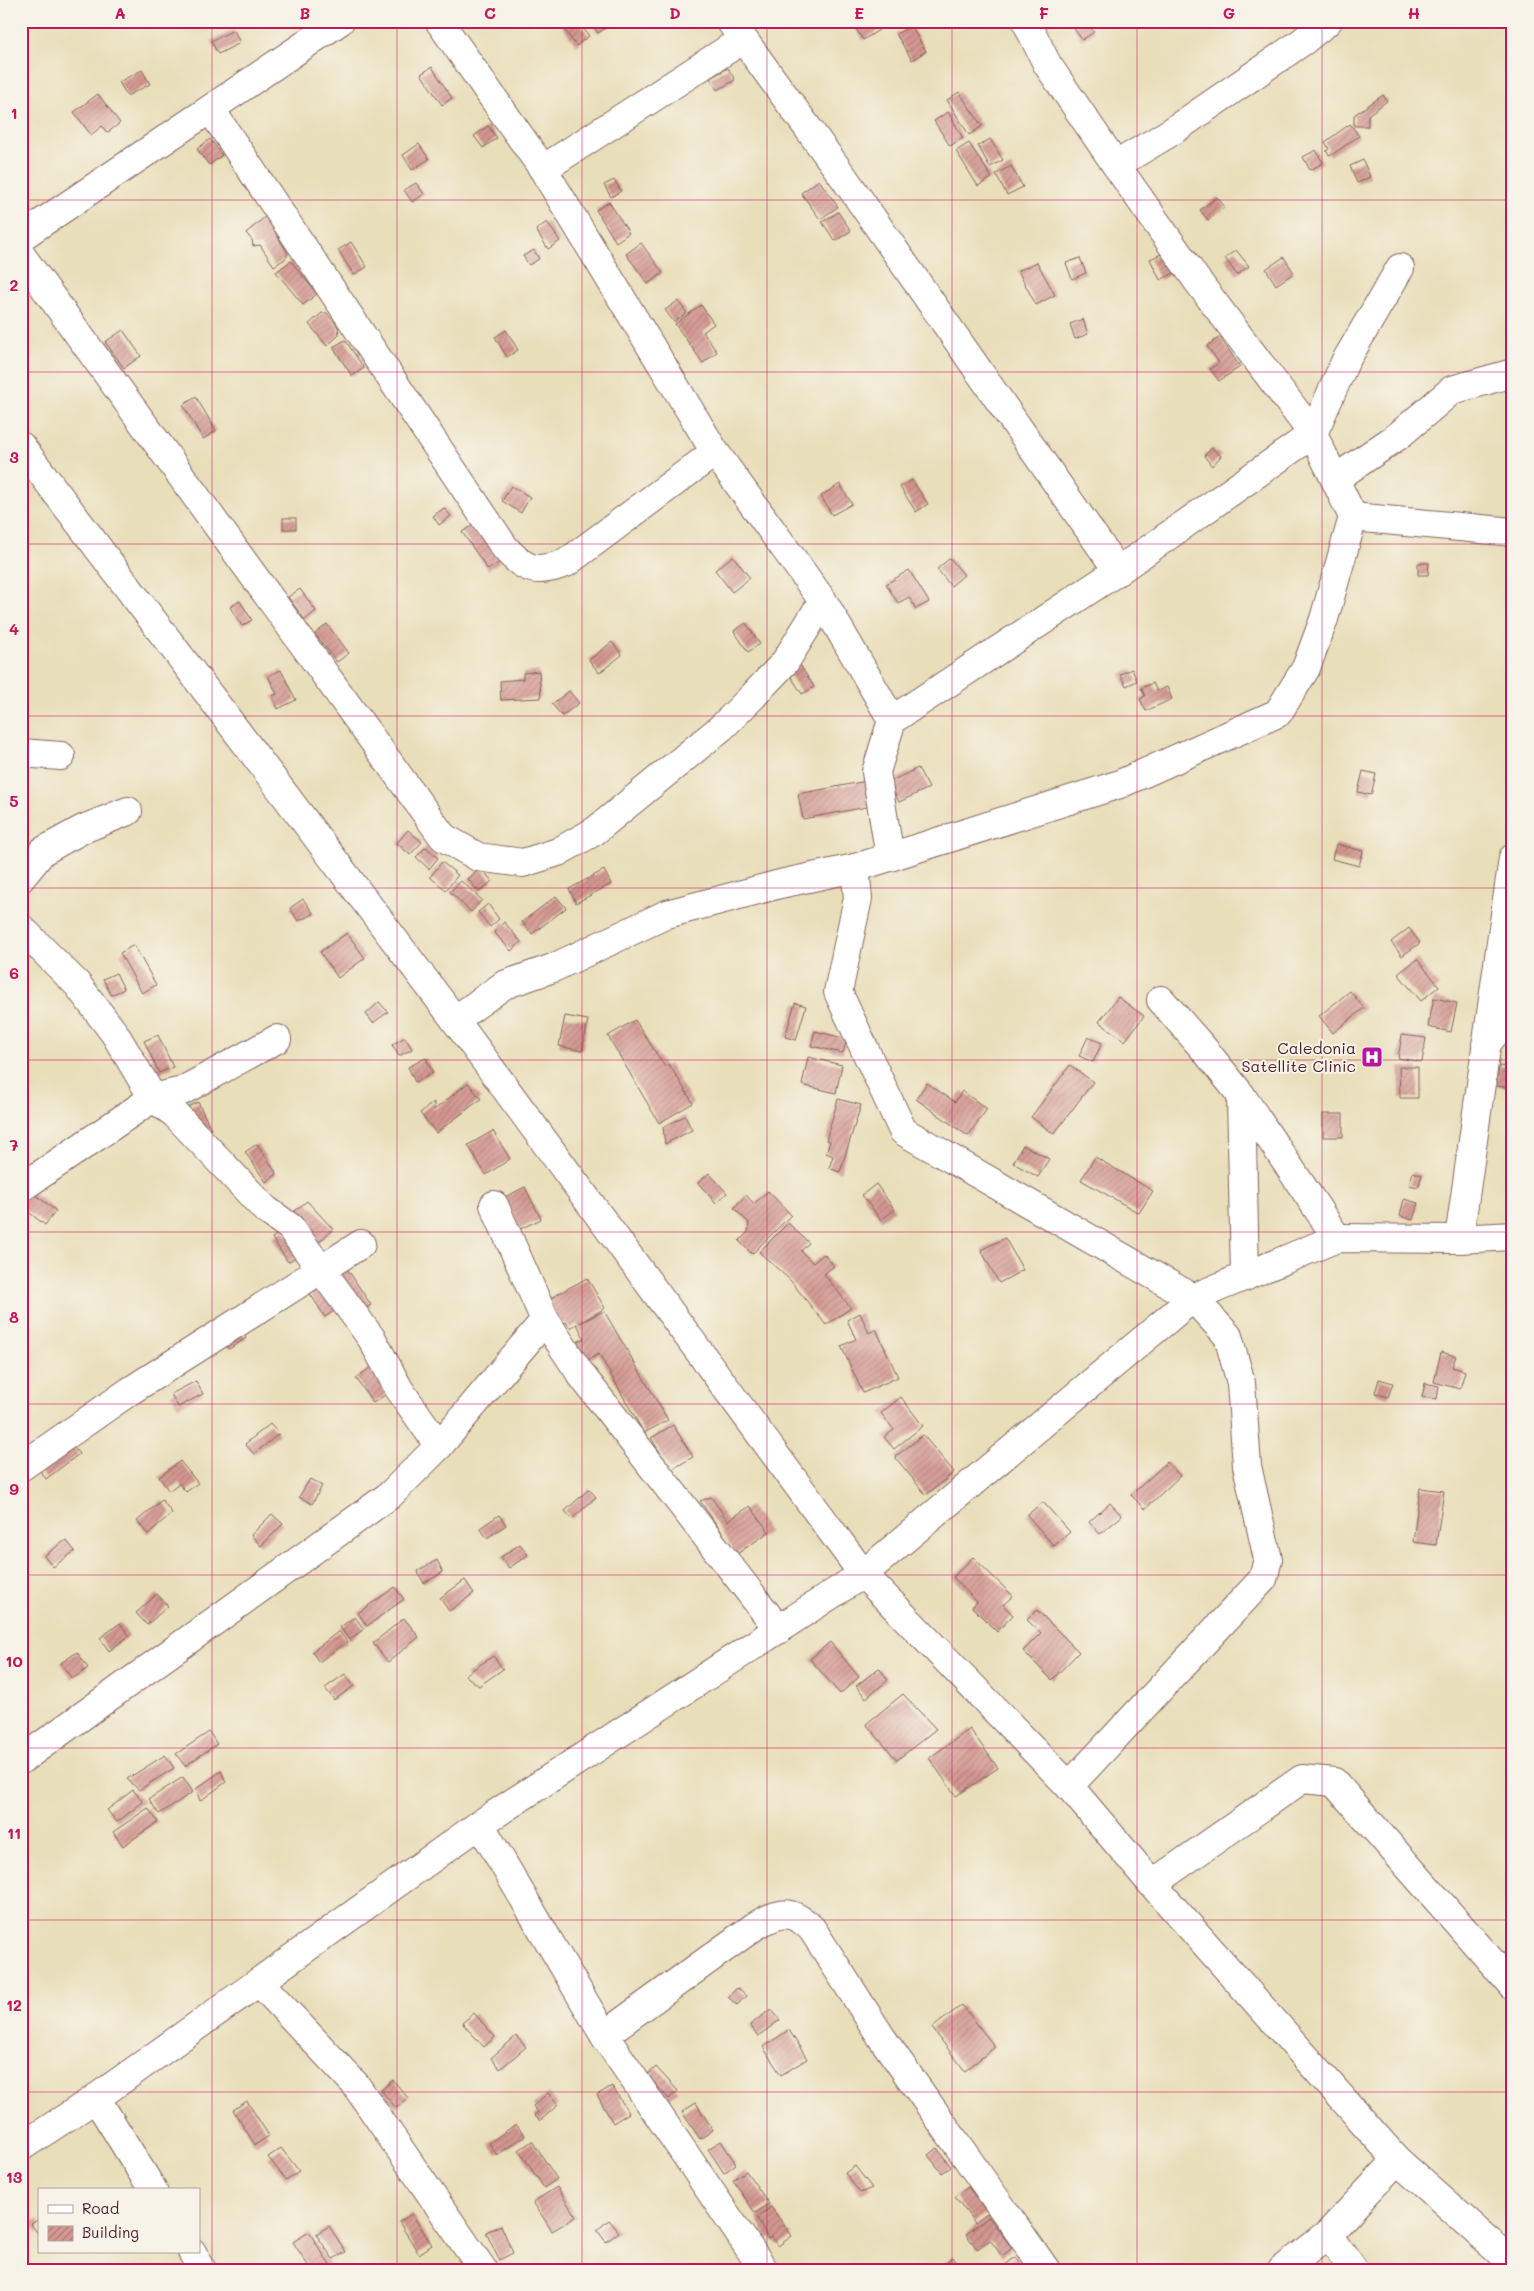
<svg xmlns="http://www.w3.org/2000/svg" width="1534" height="2291" viewBox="0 0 1534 2291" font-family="Mali,sans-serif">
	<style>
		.building { fill: url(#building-hatch) }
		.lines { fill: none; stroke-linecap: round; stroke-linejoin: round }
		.minor-casing { stroke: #82625d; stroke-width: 30 }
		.minor { stroke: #fff; stroke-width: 28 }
		.grid { fill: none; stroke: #c2185b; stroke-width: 1; stroke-opacity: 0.55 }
		.labels { text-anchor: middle; stroke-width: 4; stroke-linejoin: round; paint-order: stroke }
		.poi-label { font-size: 16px; fill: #4a1f2b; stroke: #f7f3e8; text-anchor: end }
		.neatline { fill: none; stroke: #c2185b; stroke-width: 2 }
		.grid-label { font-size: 16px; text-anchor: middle; font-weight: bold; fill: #c2185b }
	</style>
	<defs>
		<pattern id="building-hatch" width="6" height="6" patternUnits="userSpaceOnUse" patternTransform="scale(1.25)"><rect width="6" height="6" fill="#d49791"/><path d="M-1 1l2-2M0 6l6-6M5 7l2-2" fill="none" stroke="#ae7b77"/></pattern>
	</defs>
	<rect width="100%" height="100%" fill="#f7f3e8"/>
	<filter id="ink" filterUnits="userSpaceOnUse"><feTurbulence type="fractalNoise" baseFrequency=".02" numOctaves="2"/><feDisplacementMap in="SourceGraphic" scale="10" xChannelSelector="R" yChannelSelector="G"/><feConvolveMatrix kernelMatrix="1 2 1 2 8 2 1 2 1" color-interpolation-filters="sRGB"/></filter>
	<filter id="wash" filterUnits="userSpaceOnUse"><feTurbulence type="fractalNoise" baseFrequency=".0096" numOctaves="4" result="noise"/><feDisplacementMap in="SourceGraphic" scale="20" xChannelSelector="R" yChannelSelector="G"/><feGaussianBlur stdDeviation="1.12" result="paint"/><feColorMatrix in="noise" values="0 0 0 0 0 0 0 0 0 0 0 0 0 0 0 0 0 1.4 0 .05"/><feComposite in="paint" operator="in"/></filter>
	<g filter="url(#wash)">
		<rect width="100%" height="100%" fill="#e9deba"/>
		<g id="blocks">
			<g class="building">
				<path d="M559,21H578L589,36L576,46Z"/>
				<path d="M590,21H606L609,26L598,33Z"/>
				<path d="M851,21H874L879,30L863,40Z"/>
				<path d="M1082,21H1086L1094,32L1082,40L1073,27Z"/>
				<path d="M911,26L926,51L912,60L896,34Z"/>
				<path d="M234,30L240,43L218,54L211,41Z"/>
				<path d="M432,67L452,98L442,105L421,74Z"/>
				<path d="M728,68L735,80L717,90L710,78Z"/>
				<path d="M142,70L150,84L127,96L119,82Z"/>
				<path d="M959,92L982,126L969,135L947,100Z"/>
				<path d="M98,94L120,123L107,133L102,126L91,135L74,112Z"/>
				<path d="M1383,95L1387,101L1368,115V126H1354V115Z"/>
				<path d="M948,112L963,138L950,146L934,121Z"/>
				<path d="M1350,124L1359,136L1330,156L1326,151L1329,149L1325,142Z"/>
				<path d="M488,126L497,138L483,148L474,136Z"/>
				<path d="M210,139L222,155L209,165L197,149Z"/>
				<path d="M990,139L1003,160L990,167L978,146Z"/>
				<path d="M969,143L992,178L978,186L956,151Z"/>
				<path d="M419,144L429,159L412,170L403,155Z"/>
				<path d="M1316,150L1323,163L1310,170L1303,157Z"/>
				<path d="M1363,160L1370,177L1357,183L1350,166Z"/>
				<path d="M1011,166L1023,187L1007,195L996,174Z"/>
				<path d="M614,180L621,191L611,197L604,185Z"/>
				<path d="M819,180L838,207L820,219L801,193Z"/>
				<path d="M416,183L424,194L412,202L404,190Z"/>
				<path d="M1217,197L1225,207L1208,220L1200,210Z"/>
				<path d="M609,202L629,233L616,242L596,210Z"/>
				<path d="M838,212L851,231L835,241L822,222Z"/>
				<path d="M266,216L288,254L285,259L274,266L260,245L253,246L252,240L246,233Z"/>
				<path d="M547,222L560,241L548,249L536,230Z"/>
				<path d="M351,242L367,267L354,275L338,250Z"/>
				<path d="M641,243L663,273L648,284L626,254Z"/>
				<path d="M534,250L539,259L529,265L523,256Z"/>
				<path d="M1236,250L1249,266L1237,275L1225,258Z"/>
				<path d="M1164,253L1174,273L1160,280L1150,259Z"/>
				<path d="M1284,257L1294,273L1276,285L1266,269Z"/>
				<path d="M1080,258L1086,273L1072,279L1066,263Z"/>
				<path d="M291,261L317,294L303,305L276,272Z"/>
				<path d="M1037,262L1055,295L1036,305L1018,271Z"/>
				<path d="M678,301L687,313L674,322L665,310Z"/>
				<path d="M701,305L714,324L703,332L717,352L703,363L675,324Z"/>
				<path d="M322,313H327L338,327L339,335L327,346L309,324Z"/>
				<path d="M1083,319L1088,334L1075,339L1070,324Z"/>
				<path d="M123,330L141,356L124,368L105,342Z"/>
				<path d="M506,330L518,350L507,357L495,337Z"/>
				<path d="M1220,337L1240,367L1219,381L1210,369L1219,363L1207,346Z"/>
				<path d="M345,340L364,368L352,376L333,347Z"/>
				<path d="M196,397L216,431L203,439L183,405Z"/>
				<path d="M1212,448L1221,456L1212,466L1204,456Z"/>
				<path d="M912,480L928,504L916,512L900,487Z"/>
				<path d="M840,484L852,504L832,515L821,496Z"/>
				<path d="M511,486L530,497L521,513L502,501Z"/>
				<path d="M444,508L451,516L439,525L433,516Z"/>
				<rect x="283" y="518" width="13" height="11"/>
				<path d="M475,524L500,562L488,570L462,532Z"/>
				<path d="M733,556L750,578L732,592L715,570Z"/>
				<path d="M950,558L964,575L951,586L937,569Z"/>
				<path d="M1418,563H1429L1428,575H1418Z"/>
				<path d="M909,570L929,602L916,609L909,597L898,603L886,584Z"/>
				<path d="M300,589L316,611L305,620L288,597Z"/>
				<path d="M240,601L252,620L242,626L230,607Z"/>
				<path d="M746,623L760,644L748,652L734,631Z"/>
				<path d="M327,624L349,653L337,662L315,634Z"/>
				<path d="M612,642L622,655L599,673L589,660Z"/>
				<path d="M800,665L814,687L802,694L788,672Z"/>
				<path d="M1132,669L1137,681L1126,686L1120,674Z"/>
				<path d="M281,670L296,700L278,709L272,696L277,694L268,676Z"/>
				<path d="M539,671L541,698L501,700L500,681L523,679V673Z"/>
				<path d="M1153,683L1157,691L1167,687L1172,699L1146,711L1140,699L1145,696L1141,688Z"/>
				<path d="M569,691L579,703L562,716L552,704Z"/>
				<path d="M918,768L929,788L899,802L889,782Z"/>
				<path d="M1363,771L1376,774L1371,795L1358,792Z"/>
				<path d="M867,781L872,806L803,819L798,794Z"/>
				<path d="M408,830L422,842L410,855L397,843Z"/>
				<path d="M1336,844L1363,851L1359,866L1332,859Z"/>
				<path d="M426,847L438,858L429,869L416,857Z"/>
				<path d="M442,862L458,875L446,890L430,877Z"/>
				<path d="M481,868L492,881L479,892L468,879Z"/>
				<path d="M604,870L611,884L576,903L569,889Z"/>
				<path d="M461,881L482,900L471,912L450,892Z"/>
				<path d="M556,896L566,908L532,934L522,922Z"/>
				<path d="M303,899L314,914L298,921L290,908Z"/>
				<path d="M488,904L499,919L490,927L478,912Z"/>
				<path d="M504,922L521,942L511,951L494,932Z"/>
				<path d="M1409,928L1420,943L1402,956L1391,942Z"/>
				<path d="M347,933L365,958L338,978L320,952Z"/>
				<path d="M134,945L156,985L142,993L120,953Z"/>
				<path d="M1417,959L1439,986L1421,1001L1398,974Z"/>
				<path d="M116,973L124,989L111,995L103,979Z"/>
				<path d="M1350,991L1364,1008L1333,1033L1319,1016Z"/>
				<path d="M1118,997L1144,1016L1125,1041L1099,1022Z"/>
				<path d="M1434,998L1457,1003L1451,1032L1428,1027Z"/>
				<path d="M379,1002L388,1012L373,1023L366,1014Z"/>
				<path d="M795,1003L806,1006L796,1040L785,1037Z"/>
				<path d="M565,1016L588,1020L582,1051L559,1046Z"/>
				<path d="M635,1020L665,1067L669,1064L693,1103L659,1123L608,1036Z"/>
				<path d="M815,1031L847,1039L843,1053L811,1046Z"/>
				<path d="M158,1035L173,1067L159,1073L144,1041Z"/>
				<path d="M1402,1035L1426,1038L1422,1062L1398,1058Z"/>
				<path d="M405,1037L412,1049L399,1056L392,1045Z"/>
				<path d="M1088,1037L1102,1043L1093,1062L1079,1056Z"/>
				<path d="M808,1057L842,1065L836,1093L802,1085Z"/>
				<path d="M426,1058L433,1073L415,1082L408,1067Z"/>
				<path d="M1070,1065L1093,1082L1054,1134L1031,1117Z"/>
				<path d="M1499,1066L1513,1068V1088L1497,1086Z"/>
				<path d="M1399,1067H1418V1098H1400Z"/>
				<path d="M468,1083L481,1099L436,1133L420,1113L434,1102V1110Z"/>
				<path d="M927,1083L955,1102L962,1091L987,1109L968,1136L916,1099Z"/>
				<path d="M838,1099L861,1105L840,1172L829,1168L833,1156L826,1153L830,1141L826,1140Z"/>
				<path d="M198,1102L211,1129L202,1137L188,1107Z"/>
				<rect x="1323" y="1114" width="20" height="23"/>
				<path d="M685,1116L692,1130L665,1144L663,1127Z"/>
				<path d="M493,1131L510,1159L486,1175L468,1145Z"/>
				<path d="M257,1144L277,1174L266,1182L245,1152Z"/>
				<path d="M1023,1145L1049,1159L1038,1177L1013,1163Z"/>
				<path d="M1095,1157L1153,1191L1139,1213L1081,1180Z"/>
				<path d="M1413,1172L1422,1175L1418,1187L1409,1185Z"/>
				<path d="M709,1173L727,1193L716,1203L698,1183Z"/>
				<path d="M876,1184L895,1210L881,1220L862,1195Z"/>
				<path d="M525,1187L541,1219L520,1229L505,1197Z"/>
				<path d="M30,1190L56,1211L45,1225L21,1206V1201Z"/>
				<path d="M768,1191L791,1215L752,1254L739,1241L748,1232L749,1223L734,1208L746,1195L754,1204Z"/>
				<path d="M1404,1199L1418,1203L1413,1220L1400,1216Z"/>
				<path d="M307,1201L333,1229L317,1244L290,1215Z"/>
				<path d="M788,1223L809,1243L801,1251L813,1263L824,1254L834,1266L824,1274L851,1308L826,1325L790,1280L759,1252Z"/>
				<path d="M284,1230L301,1254L288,1262L272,1238Z"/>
				<path d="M1005,1238L1023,1270L999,1283L981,1250Z"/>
				<path d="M342,1261L371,1305L357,1313L329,1270Z"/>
				<path d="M587,1278L605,1308L580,1323L604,1311L668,1420L644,1433L599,1354L578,1365L569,1347L584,1338L577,1324L570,1328L566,1322L562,1325L547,1300Z"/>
				<path d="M320,1281L337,1309L325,1317L307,1289Z"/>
				<path d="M860,1313L869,1333L876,1329L898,1377L863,1393L841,1346L856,1339L847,1320Z"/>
				<path d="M237,1324L246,1338L229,1349L220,1336Z"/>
				<path d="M1441,1352L1456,1356L1452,1367L1465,1371L1460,1389L1434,1382Z"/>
				<path d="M371,1367L388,1393L373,1403L356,1378Z"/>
				<path d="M1379,1379L1393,1383L1388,1397L1375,1393Z"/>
				<path d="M196,1381L203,1394L178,1407L171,1394Z"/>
				<path d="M1425,1383L1439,1386L1437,1399L1422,1397Z"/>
				<path d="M901,1397L923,1426L894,1449L884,1437L894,1430L881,1413Z"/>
				<path d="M270,1424L279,1434L254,1454L245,1444Z"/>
				<path d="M673,1425L693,1457L671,1470L651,1438Z"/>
				<path d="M923,1435L954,1472L926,1495L895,1457Z"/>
				<path d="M70,1442L79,1454L46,1479L37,1466Z"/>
				<path d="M180,1461L198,1483L186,1492L179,1483L169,1491L159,1477Z"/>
				<path d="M1167,1462L1180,1476L1145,1509L1131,1495Z"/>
				<path d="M310,1479L322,1486L312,1504L299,1497Z"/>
				<path d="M1420,1488L1444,1491L1436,1545L1413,1542Z"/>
				<path d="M589,1489L596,1497L572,1519L565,1511Z"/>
				<path d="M711,1497L728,1521L750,1506L769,1532L737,1554L700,1501Z"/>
				<path d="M162,1500L172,1513L148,1534L137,1521Z"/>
				<path d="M1043,1502L1070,1532L1054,1546L1027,1515Z"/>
				<path d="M1110,1503L1122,1516L1100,1534L1089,1522Z"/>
				<path d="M272,1514L283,1524L261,1546L251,1535Z"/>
				<path d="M499,1515L506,1525L487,1538L480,1528Z"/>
				<path d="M66,1540L75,1551L53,1567L44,1556Z"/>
				<path d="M520,1544L528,1555L509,1568L501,1557Z"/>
				<path d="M973,1557L1013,1596L1003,1605L1013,1615L997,1632L972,1607L977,1602L953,1577Z"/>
				<path d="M437,1560L443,1572L424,1583L417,1571Z"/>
				<path d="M465,1580L474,1593L449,1611L440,1598Z"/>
				<path d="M395,1587L404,1599L367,1626L358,1613Z"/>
				<path d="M157,1594L168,1606L147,1625L136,1613Z"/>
				<path d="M1037,1610L1079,1652L1052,1680L1023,1651L1041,1633L1027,1620Z"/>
				<path d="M355,1617L364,1629L349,1640L340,1627Z"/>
				<path d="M404,1618L419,1637L388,1662L373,1643Z"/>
				<path d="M120,1623L129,1636L109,1651L100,1638Z"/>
				<path d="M339,1631L347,1642L319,1662L312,1652Z"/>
				<path d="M830,1642L859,1677L840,1694L810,1659Z"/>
				<path d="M77,1652L88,1668L72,1679L61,1663Z"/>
				<path d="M493,1656L503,1669L479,1686L465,1675Z"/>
				<path d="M879,1668L888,1680L866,1698L856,1686Z"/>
				<path d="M345,1674L354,1686L334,1700L325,1688Z"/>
				<path d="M903,1694L936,1729L897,1760L866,1724Z"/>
				<path d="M970,1729L998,1768L956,1796L929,1758Z"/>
				<path d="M209,1732L217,1744L185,1766L176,1754Z"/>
				<path d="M165,1755L174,1768L139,1790L127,1779Z"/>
				<path d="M221,1771L226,1782L200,1801L196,1789Z"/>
				<path d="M183,1777L193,1792L159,1814L149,1799Z"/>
				<path d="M133,1790L143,1802L117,1822L107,1810Z"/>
				<path d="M148,1808L158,1822L123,1846L113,1832Z"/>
				<path d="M737,1988L746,1996L737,2005L728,1997Z"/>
				<path d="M962,2005L995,2047L965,2071L932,2028Z"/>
				<path d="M771,2009L780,2020L758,2036L750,2025Z"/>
				<path d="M474,2013L495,2037L484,2047L462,2023Z"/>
				<path d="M789,2030L807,2059L781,2075L763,2047Z"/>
				<path d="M516,2036L526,2047L500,2069L491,2058Z"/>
				<path d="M656,2067L678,2091L669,2099L647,2075Z"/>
				<path d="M393,2080L408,2098L396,2108L381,2090Z"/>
				<path d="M612,2086L629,2113L613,2123L597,2095Z"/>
				<path d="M548,2093L558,2105L540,2121L534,2115L538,2112L533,2106Z"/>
				<path d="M247,2101L269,2136L255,2145L233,2110Z"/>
				<path d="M696,2103L713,2130L700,2139L682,2112Z"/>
				<path d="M516,2124L525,2136L497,2155L489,2143Z"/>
				<path d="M532,2141L557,2179L544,2188L519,2150Z"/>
				<path d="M721,2141L736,2164L724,2173L708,2149Z"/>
				<path d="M281,2148L299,2171L286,2180L268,2157Z"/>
				<path d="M937,2148L951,2167L942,2173L928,2155Z"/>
				<path d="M855,2166L872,2188L860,2193L845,2173Z"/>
				<path d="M746,2171L769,2204L755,2213L733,2180Z"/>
				<path d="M557,2187L576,2217L552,2231L533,2202Z"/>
				<path d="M968,2187L988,2213L975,2223L955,2197Z"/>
				<path d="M771,2207L792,2236L778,2246L771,2237L768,2239L757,2217Z"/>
				<path d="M412,2214L432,2245L419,2254L399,2222Z"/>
				<path d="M989,2217L1012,2248L1002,2256L990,2240L977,2249L966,2234Z"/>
				<path d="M39,2219V2235L31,2224Z"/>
				<path d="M609,2220L619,2232L606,2242L597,2230Z"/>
				<path d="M501,2225L513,2253L499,2260L486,2232Z"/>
				<path d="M329,2226L346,2252L333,2259L316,2234Z"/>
				<path d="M309,2232L333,2270H311L293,2242Z"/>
				<path d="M953,2257L962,2270H934Z"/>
				<path d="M1016,2257L1025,2270H1008L1005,2265Z"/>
			</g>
		</g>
	</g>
	<g filter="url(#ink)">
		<use href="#blocks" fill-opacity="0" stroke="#82625d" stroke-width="1"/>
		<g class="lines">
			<g class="minor-casing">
				<g id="minor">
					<path d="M439,21L543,169L715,452L823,601L892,720"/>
					<path d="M730,21L845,179L1118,571"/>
					<path d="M211,110L505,548C527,572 536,573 566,563L715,452"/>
					<path d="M1116,165L1171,132L1302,42L1328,21"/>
					<path d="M543,169L742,40"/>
					<path d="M21,237L340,21"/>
					<path d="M21,255L443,837L478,857L523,863L558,852L595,831L722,727L753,696L785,662L823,601"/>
					<path d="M21,446L455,1020L863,1574L1069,1786L1152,1884L1397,2160L1513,2263"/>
					<path d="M1335,479L1398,436L1452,390L1513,373"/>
					<path d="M1353,517L1513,532"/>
					<path d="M21,753L61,756"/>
					<path d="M890,857L876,772L892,720L1118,571L1313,434L1345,362L1400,268"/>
					<path d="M855,868L858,898L838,992L903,1131L1193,1298L1228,1336L1241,1383L1247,1466L1268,1559L1263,1579L1069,1786"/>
					<path d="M21,878L43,851L83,829L128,811"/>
					<path d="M21,928L77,984L115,1034L153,1098L175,1114L265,1209L290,1227L372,1339L399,1389L439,1446"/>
					<path d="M1161,1000L1204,1049L1241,1095L1245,1277"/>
					<path d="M455,1020L504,985L553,968L667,914L780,884L855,868L1120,784L1278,713L1306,668L1324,619L1353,517L1313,434L1196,279L1116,165L1047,64L1026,21"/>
					<path d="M1486,1044L1513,1013"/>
					<path d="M1241,1095L1337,1238"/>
					<path d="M21,1188L153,1098L182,1091L277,1039"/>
					<path d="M494,1205L545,1320L582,1376L779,1630"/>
					<path d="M1459,1239L1513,858"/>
					<path d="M21,1467L130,1391L361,1244"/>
					<path d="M21,1760L390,1495L439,1446L545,1320"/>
					<path d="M480,1824L604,2035L764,2270"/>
					<path d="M1152,1884L1302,1779L1334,1782L1513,1986"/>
					<path d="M259,1982L355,2084L483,2270"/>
					<path d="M604,2035L755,1926C780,1912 790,1908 812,1929L882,2038L1046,2270"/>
					<path d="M96,2098L153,2190"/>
					<path d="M21,2147L96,2098L480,1824L863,1574L1193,1298L1337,1238L1459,1239L1513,1236"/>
					<path d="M1328,2234L1354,2270"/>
					<path d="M192,2252L202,2270"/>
					<path d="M1282,2270L1328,2234L1397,2160"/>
				</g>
			</g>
			<use href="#minor" class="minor"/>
		</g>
	</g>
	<path class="grid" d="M212,21V2270M397,21V2270M582,21V2270M767,21V2270M952,21V2270M1137,21V2270M1322,21V2270M21,200H1513M21,372H1513M21,544H1513M21,716H1513M21,888H1513M21,1060H1513M21,1232H1513M21,1404H1513M21,1575H1513M21,1748H1513M21,1920H1513M21,2092H1513"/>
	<defs>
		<g id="hospital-square" transform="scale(1.125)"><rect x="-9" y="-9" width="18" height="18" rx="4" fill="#b5179e" stroke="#f7f3e8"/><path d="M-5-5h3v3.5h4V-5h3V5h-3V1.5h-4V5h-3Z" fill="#fff"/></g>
	</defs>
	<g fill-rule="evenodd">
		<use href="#hospital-square" x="1372" y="1057"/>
	</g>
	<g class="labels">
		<g class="poi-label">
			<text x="1356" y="1054">Caledonia<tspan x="1356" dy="18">Satellite Clinic</tspan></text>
		</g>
	</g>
	<rect width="1534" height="2291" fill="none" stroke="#f7f3e8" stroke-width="55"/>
	<rect x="38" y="2188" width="162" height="65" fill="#f7f3e8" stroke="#b29e9c"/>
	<rect x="48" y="2205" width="25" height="8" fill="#ffffff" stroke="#b29e9c"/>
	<text x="82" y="2214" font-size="15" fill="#4a1f2b">Road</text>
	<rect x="48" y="2226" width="25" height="15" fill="url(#building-hatch)" stroke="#b29e9c"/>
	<text x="82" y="2238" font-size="15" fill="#4a1f2b">Building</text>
	<rect x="28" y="28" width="1478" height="2236" class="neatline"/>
	<g class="grid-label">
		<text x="120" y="19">A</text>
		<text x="305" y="19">B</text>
		<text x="490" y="19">C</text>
		<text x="675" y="19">D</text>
		<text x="859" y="19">E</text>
		<text x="1044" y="19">F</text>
		<text x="1229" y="19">G</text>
		<text x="1414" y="19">H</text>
		<text x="14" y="119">1</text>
		<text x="14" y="291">2</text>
		<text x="14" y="463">3</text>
		<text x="14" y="635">4</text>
		<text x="14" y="807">5</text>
		<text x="14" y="979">6</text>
		<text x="14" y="1151">7</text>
		<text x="14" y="1323">8</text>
		<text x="14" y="1495">9</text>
		<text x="14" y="1667">10</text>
		<text x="14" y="1839">11</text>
		<text x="14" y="2011">12</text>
		<text x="14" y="2183">13</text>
	</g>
</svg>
